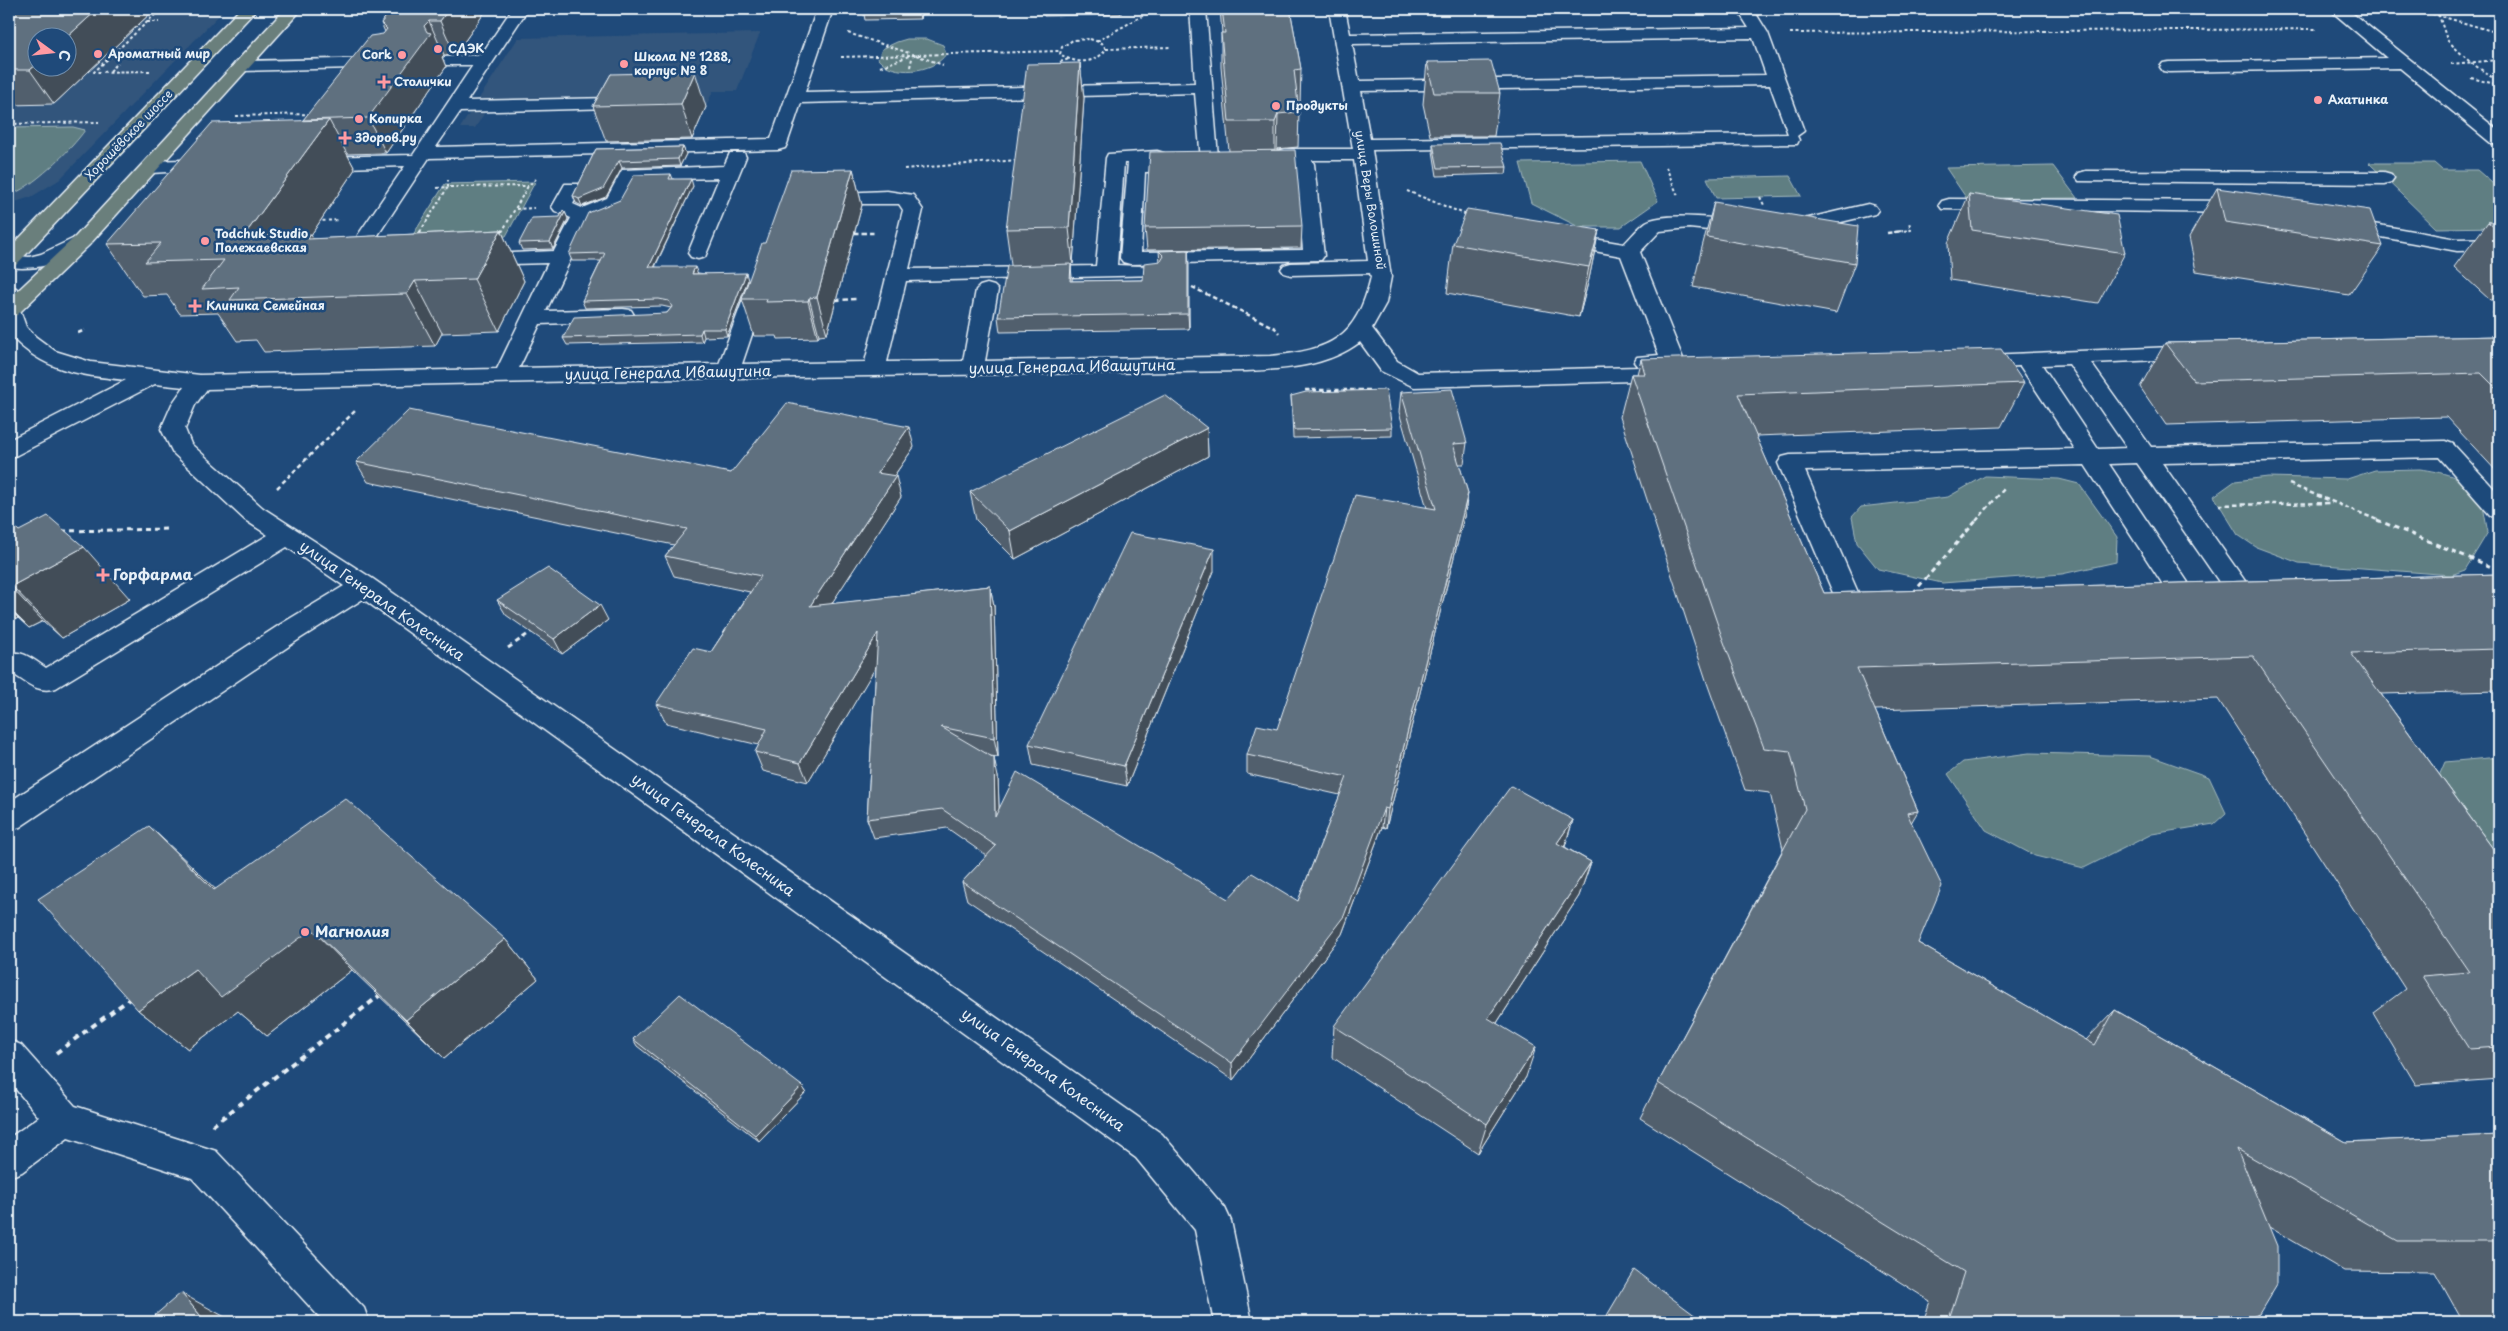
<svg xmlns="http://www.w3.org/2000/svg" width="2508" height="1331" viewBox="0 0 2508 1331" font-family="'Playpen Sans',sans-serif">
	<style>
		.built { fill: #32557c; fill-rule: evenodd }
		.green { fill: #5e7e82; stroke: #a3b8bd }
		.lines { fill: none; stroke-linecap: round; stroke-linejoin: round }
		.minor-casing { stroke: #e8f1f8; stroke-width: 3 }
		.major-casing { stroke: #e8f1f8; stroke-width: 3 }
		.path-far3 { stroke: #e8f1f8; stroke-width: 2; stroke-dasharray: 3 2.5; stroke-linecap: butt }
		.path-far2 { stroke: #e8f1f8; stroke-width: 2.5; stroke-dasharray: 4.5 3; stroke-linecap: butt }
		.path-far1 { stroke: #e8f1f8; stroke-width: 3; stroke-dasharray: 5 4; stroke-linecap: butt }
		.path { stroke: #e8f1f8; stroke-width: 4; stroke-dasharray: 6 5; stroke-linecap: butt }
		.minor { fill: #1f4a7a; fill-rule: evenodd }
		.major { fill: #6b7f7c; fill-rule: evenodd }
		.wall { fill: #515f6d; stroke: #e8f1f8 }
		.shaded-wall { fill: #424e59; stroke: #e8f1f8 }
		.building { fill: #5e6f7f; stroke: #e8f1f8 }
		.poi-dot { fill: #ff9aa2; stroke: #1f4a7a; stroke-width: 2 }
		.labels { text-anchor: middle; stroke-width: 5; stroke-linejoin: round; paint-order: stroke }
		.far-poi-label { font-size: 12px; font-weight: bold; fill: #e8f1f8; stroke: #1f4a7a; text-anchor: start }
		.far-street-label { font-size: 12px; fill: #e8f1f8; stroke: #1f4a7a }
		.street-label { font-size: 15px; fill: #e8f1f8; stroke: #1f4a7a }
		.poi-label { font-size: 15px; font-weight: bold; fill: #e8f1f8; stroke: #1f4a7a; text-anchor: start }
	</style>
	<rect width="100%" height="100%" fill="#1f4a7a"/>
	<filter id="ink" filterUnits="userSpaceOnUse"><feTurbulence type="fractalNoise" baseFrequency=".02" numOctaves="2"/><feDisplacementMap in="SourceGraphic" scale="10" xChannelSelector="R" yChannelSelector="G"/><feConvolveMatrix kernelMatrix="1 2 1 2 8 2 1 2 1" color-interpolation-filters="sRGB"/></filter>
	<g filter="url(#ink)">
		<g class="built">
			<path d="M9,9H225L59,180L31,197L9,204ZM38,38H68V68H38Z"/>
			<path d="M760,33L737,91H713L706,107L485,112L475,128H460L518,38Z"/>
		</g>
		<g class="green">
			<path d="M907,39H927L943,45L946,54C934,73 892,77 878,59L882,49L897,42Z"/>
			<path d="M73,127L85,130C72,149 30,190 9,195V128Z"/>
			<path d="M1640,161L1658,201L1621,227H1579L1531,203L1520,163Z"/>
			<path d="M2369,163H2434L2442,170H2477L2499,189V227L2436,228Z"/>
			<path d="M2053,166L2077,198L1967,199L1946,168Z"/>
			<path d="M1790,176L1801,196L1716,198L1707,178Z"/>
			<path d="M535,182L506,236L411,238L445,184Z"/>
			<path d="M2420,469C2439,472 2465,476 2478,494C2484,503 2485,521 2488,532L2465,570L2451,575L2299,563L2256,547L2238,535L2214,496L2235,481L2268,477L2347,479L2375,470Z"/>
			<path d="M1985,476L2059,479L2079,484L2117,537L2116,562L2062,574L1942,583L1878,569L1857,543L1852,517L1861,507L1948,497Z"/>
			<path d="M2029,753L2150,756L2209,777L2226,813L2214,824L2152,834L2084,868L2035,856L1986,830L1948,774L1963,762Z"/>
			<path d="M2499,757V868L2439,776L2445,762Z"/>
		</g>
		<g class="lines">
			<g class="minor-casing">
				<g id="minor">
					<path d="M512,9H528L467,101L614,98L620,99L623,103L620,107L614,108L460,112L436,147L771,139L817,9H833L805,92L1195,83L1190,9H1206L1218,157L1217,159H1278L1276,155L1278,151L1285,149H1353L1329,9H1345L1350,34L1749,28L1737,9H1753L1768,33L1804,131L1797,136L1799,140L1797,144L1372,150L1391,277L1386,303L1372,328L1397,361L1418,373L1638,367L1634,362L1637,357L1659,355L1621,256L1552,243L1549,239L1552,235L1559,233L1624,244C1631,237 1638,228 1646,222C1664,211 1733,219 1753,224L1756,228L1753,232L1746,234L1689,228L1660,231L1640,252L1684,361L1681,366L1674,367L1680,373L1677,378L1669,380L1414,387L1381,371L1360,342C1327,367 1285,369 1246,371L728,378L207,389L195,405L185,429L191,444L263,508L373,579L1162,1134L1225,1208L1231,1221L1252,1322H1214L1195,1230L1136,1158L363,599L301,638L20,827L9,830V802L281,624L344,586L287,547L56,688C39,694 27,683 13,674L9,675V654C22,649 35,661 46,668L268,535L245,520L173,453L161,429L172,404L184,387L155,384L17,455L9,458V440L126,380C79,375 42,371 9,334V286L16,288L20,292V310L26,327L36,337L55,351L91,362L200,375L497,369L548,263L476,265L469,263L466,259L469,255L554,251L571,218L555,211L552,207L565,184H579L582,188L573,204L582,208L607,198L622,170L724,166L730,153H744L746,157L705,257L698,259L691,257L688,253L719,178L636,180L622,206L590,219L546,311L623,309L631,310L634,315L631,320L623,321L540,324L519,368L719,364L750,281L753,277L760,275L767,277L770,281L742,364L865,362L903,210L899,204H822L815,202L812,198L815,194L887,191L913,195L923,210L909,269L1096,266L1106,158L1108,154L1157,151L1164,153L1166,157L1164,160H1201L1195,93L801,103L787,144L785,148L778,150L429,158L378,235L379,251L393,257L396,261L393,265C378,269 364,264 358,250V235L405,166L315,169L308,167L306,163L308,159L315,157L413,155L473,65H444L441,61L444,57L481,55ZM1753,38L1766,75L1359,81L1352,44ZM1770,85L1788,134L1370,139L1361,91ZM1312,160H1354L1368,261L1291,263L1284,265L1281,269L1284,273L1291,275L1370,273L1371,277C1356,339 1331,350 1270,356L985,361L998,290L994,286L987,284L980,286L976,290L963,361L887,362L906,281L1160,275L1163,271L1160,267L1117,265L1124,163H1128L1120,258L1123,262L1130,264L1321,260L1324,256L1314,164ZM1296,170L1303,250L1141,252L1145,172Z"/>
					<path d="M2329,9H2347L2499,131V145L2492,144L2400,68L2169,72L2163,71L2160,67L2163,63L2169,62L2387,58Z"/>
					<path d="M386,58L392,59L395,63L392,67L242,71L236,70L233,66L236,62L242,61Z"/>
					<path d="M212,159L219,161L221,165L219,169L151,173L144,171L142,167L144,163L151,161Z"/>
					<path d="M2086,171L2384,172L2391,174L2394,178L2391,182L2384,184L2079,181L2076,177L2079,173Z"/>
					<path d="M1949,199L2244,201L2251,203L2254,207L2251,211L2244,213L1942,209L1939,205L1942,201Z"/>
					<path d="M1868,204L1875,206L1878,210L1875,214L1786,235L1779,233L1776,229L1779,225Z"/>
					<path d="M2340,218L2457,239L2499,238V250L2457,251L2333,228L2330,224L2333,220Z"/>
					<path d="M83,234L90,236L93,240C78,262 34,271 9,267V255L29,257L41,254Z"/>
					<path d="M2196,346L2204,348L2207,353L2204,358L2091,363L2151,447L2445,441L2453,444L2499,494V517L2490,515L2439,457L2162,463L2257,598L2253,605L2244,608L2235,605L2137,463L2109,464L2199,599L2195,606L2186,609L2177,606L2085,465L1805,471L1860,597L1882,600L1886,607L1882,614C1869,618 1855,618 1842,614L1778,463L1782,457L1790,455L2075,449L2020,366L1971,368L1963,366L1960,361L1963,356ZM2069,364L2127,448L2098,449L2042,365Z"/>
					<path d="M9,1040L21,1045L75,1106L216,1151L364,1308L369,1322H324L192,1178L68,1138L22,1172L9,1177V1138L39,1117L9,1081Z"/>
				</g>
			</g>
			<g class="major-casing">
				<g id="major">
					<path d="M240,9H257L16,265L9,267V249Z"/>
					<path d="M285,9H302L90,244L17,315L9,316V299L76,236Z"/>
				</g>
			</g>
			<g class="path-far3">
				<path d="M2416,9L2499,33"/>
				<path d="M2437,9L2447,40L2470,62L2499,82"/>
				<path d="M147,22H159"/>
				<path d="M848,33L909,53"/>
				<path d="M1790,33L2317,29"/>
				<path d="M1090,39L1102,43L1106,49C1096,65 1074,64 1060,54L1062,47L1073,40Z"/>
				<path d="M1097,41L1155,9"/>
				<path d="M1106,49L1171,47"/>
				<path d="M841,57L1059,51"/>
				<path d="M1060,62L1069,59"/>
				<path d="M2451,64L2499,60"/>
				<path d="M880,67L909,56"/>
				<path d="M910,67L913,54L943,65"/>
				<path d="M110,71L118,63"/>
				<path d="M150,71L94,72L161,9"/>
				<path d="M2471,78L2499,85"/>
				<path d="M236,116L310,114"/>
				<path d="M9,124L99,122"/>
				<path d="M1666,167L1678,196"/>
				<path d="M904,169L1017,160"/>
				<path d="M437,188L448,187V180"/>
				<path d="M1407,191L1467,215"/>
				<path d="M1760,197L1764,205"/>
				<path d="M516,209L534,208"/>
				<path d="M317,221L340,220"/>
				<path d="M420,232L448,187L528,186"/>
				<path d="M502,232L528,186L536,179"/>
				<path d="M1893,232L1911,230L1909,222"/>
			</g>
			<g class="path-far2">
				<path d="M421,231L419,234H421"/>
				<path d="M854,233H876"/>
				<path d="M1887,233L1903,231"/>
				<path d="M1192,287L1275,328L1279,333"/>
				<path d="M836,300L858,299"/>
				<path d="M2493,312L2499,318"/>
				<path d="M78,333L85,330"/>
				<path d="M1305,390H1369"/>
				<path d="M2289,484L2380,521"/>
				<path d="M277,488L357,409"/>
				<path d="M2219,505L2332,503"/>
				<path d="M1976,521L2004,489"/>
			</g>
			<g class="path-far1">
				<path d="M2377,520L2499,570"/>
				<path d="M62,531L168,529"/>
				<path d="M1913,593L1977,520"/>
				<path d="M508,648L531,632"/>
			</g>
			<g class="path">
				<path d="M56,1053L131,998"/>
				<path d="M212,1126L379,996"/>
			</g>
			<use href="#minor" class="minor"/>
			<use href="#major" class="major"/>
		</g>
		<g class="wall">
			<path d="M20,9H155L54,104L9,105V18Z"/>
			<path d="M392,9H487L455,55H444L442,57L446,67L386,153L347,154L355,169L311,235L313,239L501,230L524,281L499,331L442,333L435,346L264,352L256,340L237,341L218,313L180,314L167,295L143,296L107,244L303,120L383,34L385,32L381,23Z"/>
			<path d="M863,9H922L920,19L865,20Z"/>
			<path d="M1043,9H1121V14L1044,16Z"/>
			<path d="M1220,9H1290L1301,69L1300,104H1298L1299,112L1298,147L1277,149V150L1302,226L1301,248L1147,250L1145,228L1229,151L1221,67V33H1222Z"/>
			<path d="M1427,62L1500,93L1494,136H1430L1423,104Z"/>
			<path d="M1080,63L1084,98L1073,264L1071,265L1072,281L1143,280L1160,262L1159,251L1188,250L1189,329L1000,332L998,317L1011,265L1006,229Z"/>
			<path d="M611,74L706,107L692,139L606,141L593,106Z"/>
			<path d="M1433,144L1507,167L1506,174L1437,176L1433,151Z"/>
			<path d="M683,147L686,154L680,166L622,168L606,197L582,206L576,203L573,196L596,149Z"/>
			<path d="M853,169L862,205L827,334L819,335L818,338L778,339L777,336H754L742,299L765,243Z"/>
			<path d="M671,174L673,179L693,186L655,267L748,280L727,336L704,337L702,342L567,345L563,338L667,313L671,308L662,306L585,308L582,301L601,261H572L569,254L620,200Z"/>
			<path d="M2217,188L2383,246L2349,295L2196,271L2189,237Z"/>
			<path d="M1969,194L2125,253L2098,303L1950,280L1948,243Z"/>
			<path d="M1714,202L1855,263L1836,313L1693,287L1701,251Z"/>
			<path d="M565,212L568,219L553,249L522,250L519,243L560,217Z"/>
			<path d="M2488,222H2499V300H2490L2454,267Z"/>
			<path d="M1599,230L1589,279L1579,317L1447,293L1453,244Z"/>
			<path d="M2499,336V474L2446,417L2166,425L2140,387L2165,343Z"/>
			<path d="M1641,359L2024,383L2001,427L1756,436L1824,593L2499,574V691L2381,694L2499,857V1079L2416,1085L2373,1013L2405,989L2218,699L1875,710L1918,811L1911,823L1918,943L2086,1040L2115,1010L2346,1142L2499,1135V1322H2463L2435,1272L2344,1271L2269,1227L2259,1314L2244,1322H1923L1930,1301L1640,1118L1658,1083L1783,849L1770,793L1745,790L1706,680L1620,417L1631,374H1637Z"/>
			<path d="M1401,392L1467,443L1464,464H1459L1468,493L1465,513L1386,828L1382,827L1342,934L1233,1080L967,900L962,882L987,856L947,828L874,838L867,819L876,666L808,782L763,771L755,752L759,745L666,723L656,704L711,652L750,592L674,576L665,556L674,545L368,482L356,462L731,473L914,447L894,476L901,497L831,604L990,586L994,606L998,757L990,756L998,777L999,808L1228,899L1298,901L1340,795L1247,774V755L1277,729L1427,508L1399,412Z"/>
			<path d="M1291,396L1392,428V436L1293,438Z"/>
			<path d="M1207,428L1208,456L1015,559L976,520L970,492Z"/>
			<path d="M9,522L19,531L130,599L62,638L43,621L29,628L18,618L9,623Z"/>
			<path d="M1214,571L1127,786L1033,765L1029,744Z"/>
			<path d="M497,600L608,620L562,654L506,615Z"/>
			<path d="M1573,820L1565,847L1591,862L1579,896L1497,1023L1526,1077L1478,1153L1332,1057L1334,1026Z"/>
			<path d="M194,868L215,889L505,939L538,979L444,1058L352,970L267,1036L238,1011L188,1049L138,1010Z"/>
			<path d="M633,1039L802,1086L806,1092L759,1141L637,1046Z"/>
		</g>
		<g class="shaded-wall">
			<path d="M98,9H155L54,104L30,70L38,63V68H68V38H66Z"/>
			<path d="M449,9H487L455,55L440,21Z"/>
			<path d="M918,9H922L920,19Z"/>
			<path d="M429,21L444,55L442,57L446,67L386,153L368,118L424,26Z"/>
			<path d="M1080,63L1084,98L1073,264L1069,228Z"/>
			<path d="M695,72L706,107L692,139L681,104Z"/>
			<path d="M1278,114L1277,149L1275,157V122Z"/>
			<path d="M329,120L355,169L311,235L340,286L243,237Z"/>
			<path d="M683,147L686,154L680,166L678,159Z"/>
			<path d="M619,161L622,168L606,197L582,206L579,199Z"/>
			<path d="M853,169L862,205L827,334L817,297Z"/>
			<path d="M691,179L693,186L651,274L649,267Z"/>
			<path d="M565,212L568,219L553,249L550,242Z"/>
			<path d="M501,230L524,281L499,331L474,279Z"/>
			<path d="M1599,230L1589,279L1579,317L1589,267Z"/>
			<path d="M1188,250L1189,265V329L1188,314Z"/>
			<path d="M1071,264L1072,279L1071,295L1070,281Z"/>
			<path d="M695,267L698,274H692Z"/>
			<path d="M746,273L748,280L727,336L725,329Z"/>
			<path d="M415,281L442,333L435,346L407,294Z"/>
			<path d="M809,298L819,335L818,338L808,301Z"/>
			<path d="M702,329L704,337L702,342L700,334Z"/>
			<path d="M909,427L914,447L882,493L877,473Z"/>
			<path d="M1207,428L1208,456L1015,559L1010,531Z"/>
			<path d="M896,476L901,497L817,626L810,606Z"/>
			<path d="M1468,493L1465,513L1386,828L1388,809Z"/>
			<path d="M84,547L130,599L62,638L12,586Z"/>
			<path d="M1214,549V571L1127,786L1124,766Z"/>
			<path d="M9,585L43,621L29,628L9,608Z"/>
			<path d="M990,586L994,606L998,757L994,738Z"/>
			<path d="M600,605L608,620L562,654L554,639Z"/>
			<path d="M9,608L18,618L9,623Z"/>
			<path d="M878,633L884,653L808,782L800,763Z"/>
			<path d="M994,758L998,777L1000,836L995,817Z"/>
			<path d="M1384,808L1382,827L1342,934L1233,1080L1232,1063Z"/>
			<path d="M1573,820L1562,854L1557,843Z"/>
			<path d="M149,826L194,868L258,931L214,890Z"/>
			<path d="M1591,862L1579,896L1480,1049L1488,1018Z"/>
			<path d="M312,929L352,970L267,1036L238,1011L188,1049L138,1010L195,969Z"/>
			<path d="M505,939L538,979L444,1058L406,1020Z"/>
			<path d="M1536,1047L1526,1077L1478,1153L1487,1124Z"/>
			<path d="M802,1086L806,1092L759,1141L755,1135Z"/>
			<path d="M181,1293L225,1317L230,1322H206Z"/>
			<path d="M2259,1314L2244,1322H2240Z"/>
		</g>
		<g class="building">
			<path d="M20,9H98L66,38H38V63L30,70H9V18Z"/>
			<path d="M392,9H449L440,21H429L424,26L427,32L431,33L368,118L303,120L370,36L383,34L387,29L381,23Z"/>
			<path d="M1222,9H1290L1301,69L1294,70L1299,112L1278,114L1275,122H1229L1221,33H1225Z"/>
			<path d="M1491,61L1500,93H1434L1427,62Z"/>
			<path d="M1080,63L1069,228L1006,229L1027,64Z"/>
			<path d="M695,72L681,104L593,106L611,74Z"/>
			<path d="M329,120L243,237L311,234L308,239L501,230L474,279L415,281L407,294L230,300L239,287L202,289L224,260L145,262L161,243L107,244L212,123Z"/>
			<path d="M1500,143L1507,167L1438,168L1433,144Z"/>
			<path d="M683,147L678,159L619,161L603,189L579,199L573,196L596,149Z"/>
			<path d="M1295,150L1302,226L1145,228L1150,152Z"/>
			<path d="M853,169L817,297L809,298L808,301L766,302L767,299H742L762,243H765L791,170Z"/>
			<path d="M671,174L669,179H691L649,267H695L692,274L746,273L725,329H702L700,334L563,338L574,317L667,313L672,307L669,301L659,299L582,301L605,253L569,254L588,213L620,200L634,175Z"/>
			<path d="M2217,188L2370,210L2383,246L2225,222Z"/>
			<path d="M1969,194L2117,215L2125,253L1972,230Z"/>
			<path d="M1714,202L1858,226L1855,263L1707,237Z"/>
			<path d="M1467,209L1599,230L1589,267L1453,244Z"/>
			<path d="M563,210L565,212L550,242L519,243L532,218L560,217Z"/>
			<path d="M2488,222H2499V232Z"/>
			<path d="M1188,250V314L998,317L1007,266L1071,264L1070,281L1143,280L1144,263L1161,261L1164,256L1159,251Z"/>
			<path d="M2499,336V391L2481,373L2194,381L2165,343Z"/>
			<path d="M2001,349L2024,383L1738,394L1824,593L2499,574V649L2351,653L2499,857V1047L2469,1049L2422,976L2469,972L2253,656L1857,668L1918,811L1907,813L1942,886L1918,943L2095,1045L2115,1010L2346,1142L2499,1135V1251L2494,1241H2398L2237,1149L2277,1246V1284L2259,1314L2240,1322H1948L1964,1272L1658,1083L1805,809L1790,751L1764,748L1722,637L1631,374H1645L1641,359Z"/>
			<path d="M1452,389L1467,443L1453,444L1468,493L1388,809L1384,808L1344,916L1232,1063L962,882L996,846L942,809L867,819L878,633L800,763L755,752L767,729L656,704L693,648L711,652L761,576L665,556L687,529L356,462L409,410L731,473L787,403L909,427L877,473L896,476L810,606L990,586L994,738L941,727L994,758L995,817L1017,772L1228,899L1252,873L1298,901L1347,777L1247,755L1257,725L1277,729L1355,495L1436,509L1401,392Z"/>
			<path d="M1386,390L1392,428L1294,430L1291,396L1306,392Z"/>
			<path d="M1165,395L1207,428L1010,531L970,492Z"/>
			<path d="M48,516L84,547L12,586L9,584V522L19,531Z"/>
			<path d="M1130,533L1214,549L1124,766L1029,744Z"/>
			<path d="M548,568L600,605L554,639L497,600Z"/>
			<path d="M1511,786L1573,820L1557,843L1591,862L1488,1018L1536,1047L1487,1124L1334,1026Z"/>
			<path d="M345,798L505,939L406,1020L312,929L221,997L195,969L138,1010L38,899L149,826L214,890Z"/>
			<path d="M680,994L802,1086L755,1135L633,1039Z"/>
			<path d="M1634,1270L1704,1322H1603Z"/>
			<path d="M181,1293L206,1322H147Z"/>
		</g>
	</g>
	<g class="poi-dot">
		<circle cx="438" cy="49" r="5"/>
		<circle cx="98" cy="54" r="5"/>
		<circle cx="402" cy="55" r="5"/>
		<circle cx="624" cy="64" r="5"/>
		<path d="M381.5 74.5h5v5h5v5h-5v5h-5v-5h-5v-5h5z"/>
		<circle cx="2318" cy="100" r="5"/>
		<circle cx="1276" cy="106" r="5"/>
		<circle cx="359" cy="119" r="5"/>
		<path d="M342.5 130.5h5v5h5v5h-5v5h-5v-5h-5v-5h5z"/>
		<circle cx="205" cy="241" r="5"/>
		<path d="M192.5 298.5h5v5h5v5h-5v5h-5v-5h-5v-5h5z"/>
		<path d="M100.5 567.5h5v5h5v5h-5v5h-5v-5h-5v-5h5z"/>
		<circle cx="305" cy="932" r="5"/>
	</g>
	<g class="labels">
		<g class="far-poi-label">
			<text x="448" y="53">СДЭК</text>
			<text x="108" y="58">Ароматный мир</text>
			<text x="392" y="59" text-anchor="end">Cork</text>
			<text x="634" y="61">Школа № 1288,<tspan x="634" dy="14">корпус № 8</tspan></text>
			<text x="394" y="86">Столички</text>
			<text x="2328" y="104">Ахатинка</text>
			<text x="1286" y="110">Продукты</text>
			<text x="369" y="123">Копирка</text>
			<text x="355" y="142">Здоров.ру</text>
			<text x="215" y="238">Todchuk Studio<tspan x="215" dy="14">Полежаевская</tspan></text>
			<text x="206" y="310">Клиника Семейная</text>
		</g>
		<g class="far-street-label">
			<text transform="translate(129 135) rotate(-46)" y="4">Хорошёвское шоссе</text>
			<text transform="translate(1370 200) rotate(81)" y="4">улица Веры Волошиной</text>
		</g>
		<g class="street-label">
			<text transform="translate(1072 367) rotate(-1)" y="5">улица Генерала Ивашутина</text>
			<text transform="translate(668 373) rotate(-1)" y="5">улица Генерала Ивашутина</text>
			<text transform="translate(382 601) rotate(35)" y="5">улица Генерала Колесника</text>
			<text transform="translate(713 835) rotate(36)" y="5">улица Генерала Колесника</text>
			<text transform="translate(1043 1070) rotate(36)" y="5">улица Генерала Колесника</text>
		</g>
		<g class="poi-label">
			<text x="113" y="580">Горфарма</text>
			<text x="315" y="937">Магнолия</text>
		</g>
	</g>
	<rect width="2508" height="1331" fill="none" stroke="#1f4a7a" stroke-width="30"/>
	<rect x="15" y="15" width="2478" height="1301" fill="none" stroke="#e8f1f8" stroke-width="2" filter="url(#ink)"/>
	<g transform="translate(52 52) rotate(105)"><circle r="24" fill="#1f4a7a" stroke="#6f8dac"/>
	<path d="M0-4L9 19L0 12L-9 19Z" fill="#ff9aa2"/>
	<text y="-8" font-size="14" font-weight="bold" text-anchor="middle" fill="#e8f1f8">С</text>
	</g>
</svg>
